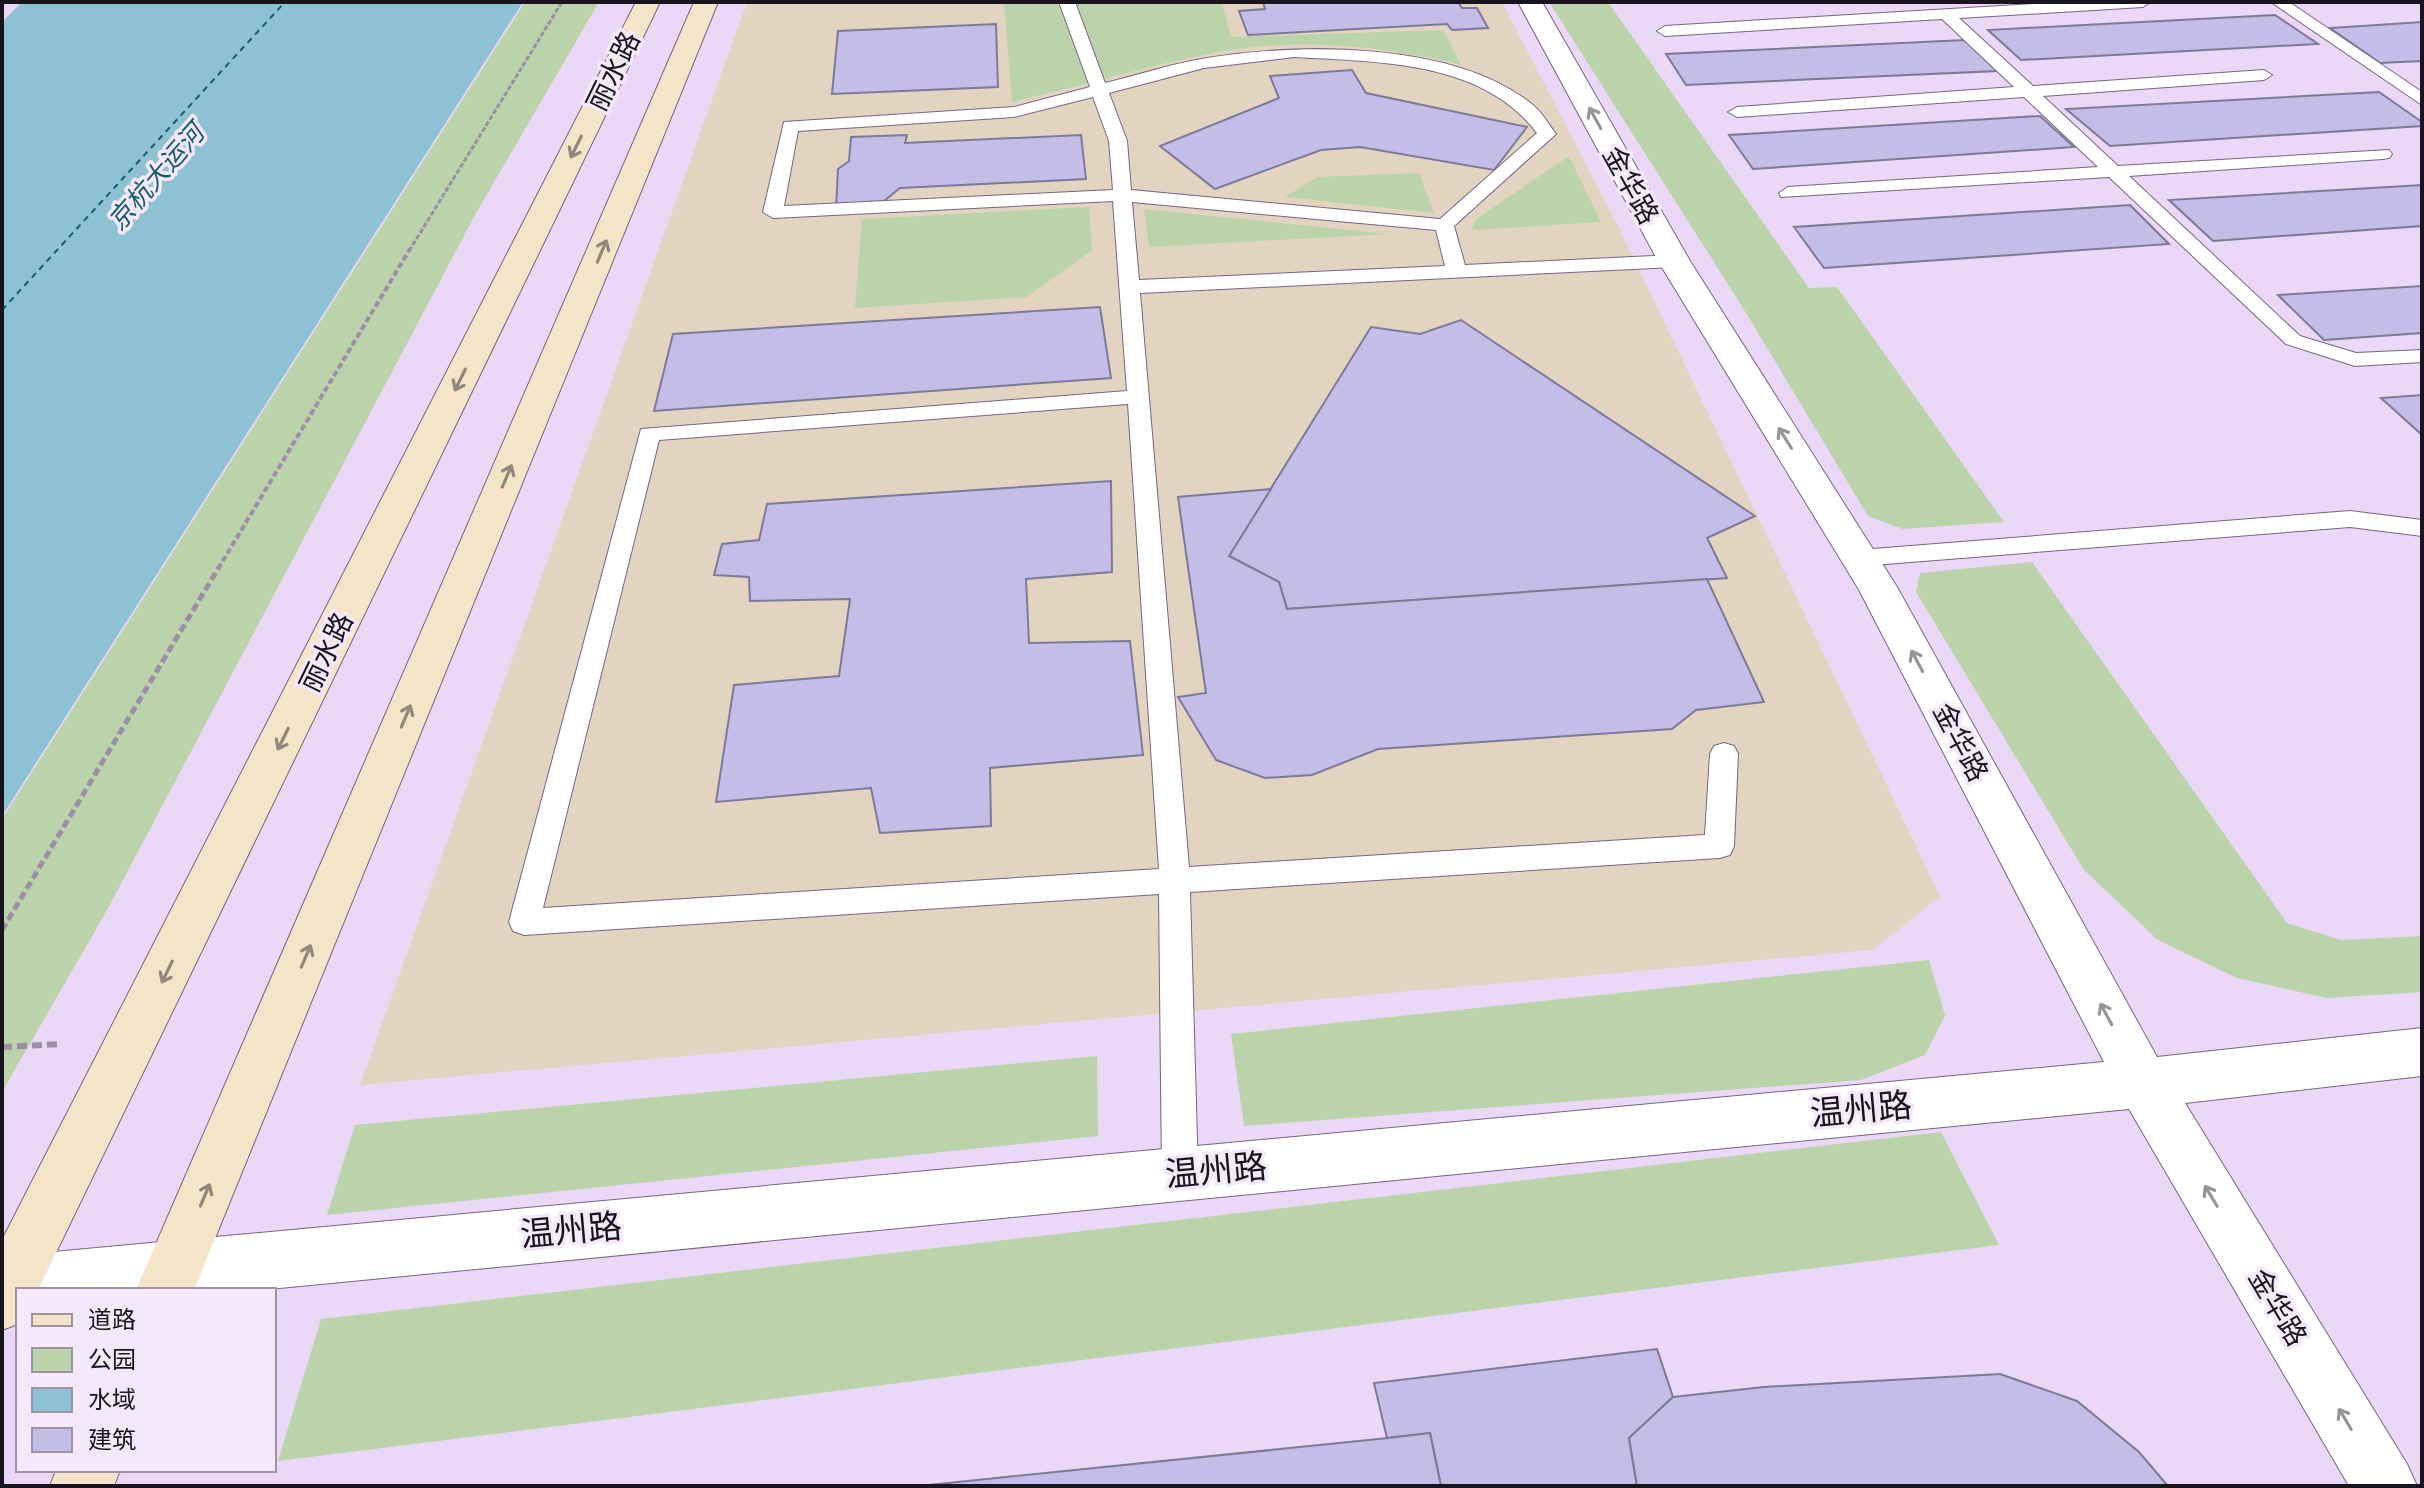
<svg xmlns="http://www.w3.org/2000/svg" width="2424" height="1488" viewBox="0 0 2424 1488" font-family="'Exo 2','Noto Sans SC',sans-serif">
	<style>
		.medical { fill: #e2d4c1 }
		.green { fill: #bad3ab }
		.water { fill: #8ec1d4 }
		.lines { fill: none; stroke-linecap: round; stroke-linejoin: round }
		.ferry { stroke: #175b6f; stroke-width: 2; stroke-dasharray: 6 5; stroke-linecap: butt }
		.building { fill: #c3bde8; stroke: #7d7a98; stroke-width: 2 }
		.lane-casing { stroke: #776580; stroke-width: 2 }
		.street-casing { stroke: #776580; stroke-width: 2 }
		.secondary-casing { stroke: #776580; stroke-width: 2 }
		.path-far3 { stroke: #9c8ea5; stroke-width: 3; stroke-dasharray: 5 2; stroke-linecap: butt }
		.path-far2 { stroke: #9c8ea5; stroke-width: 4; stroke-dasharray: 6 3; stroke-linecap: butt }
		.path-far1 { stroke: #9c8ea5; stroke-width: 5; stroke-dasharray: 8 4; stroke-linecap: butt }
		.path { stroke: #9c8ea5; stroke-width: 6; stroke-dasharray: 10 5; stroke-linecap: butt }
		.lane { fill: #fff; fill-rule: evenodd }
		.street { fill: #fff; fill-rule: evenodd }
		.secondary { fill: #f4e5c8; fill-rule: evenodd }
		.oneway { stroke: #98959a }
		.oneway2 { stroke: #92877c }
		.labels { text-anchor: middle; stroke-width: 7; stroke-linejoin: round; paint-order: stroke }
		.far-water-label { font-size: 26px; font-style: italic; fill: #175b6f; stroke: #f4e8fb }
		.street-label { font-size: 28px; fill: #1a141e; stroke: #f4e8fb }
		.near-street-label { font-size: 34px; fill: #1a141e; stroke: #f4e8fb }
	</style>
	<rect width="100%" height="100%" fill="#ebd8f6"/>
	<path class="medical" d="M747,2H1502L1620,230L1940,896L1873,950L360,1085Z"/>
	<g class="green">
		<path d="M525,2H599L475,215L106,912L2,1092V819Z"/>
		<path d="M1004,2H1222L1231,37L1443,30L1461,65C1384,46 1298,37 1219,52C1150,65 1080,86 1012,102Z"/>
		<path d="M1549,2H1608L1809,288L1837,287L2004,522L1903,529L1868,516L1743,308Z"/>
		<path d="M1569,156L1601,222L1472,230L1476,219Z"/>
		<path d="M1419,173L1434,213L1285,197L1317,177Z"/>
		<path d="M1089,207L1092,250L1027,297L855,308L862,219Z"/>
		<path d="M1144,209L1388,234L1149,247Z"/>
		<path d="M2032,562L2287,923L2340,940L2422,936V992L2327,998L2237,978L2158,940L2084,870L1916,592L1920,573Z"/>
		<path d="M1929,960L1945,1015L1925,1055L1861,1080L1244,1126L1231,1034Z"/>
		<path d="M1097,1056L1098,1136L327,1215L355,1125Z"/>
		<path d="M1941,1132L1999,1245L278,1461L321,1319Z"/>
	</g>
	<path class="water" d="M22,2H523L2,816V22Z"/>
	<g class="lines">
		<path class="ferry" d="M2,310L285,2"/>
	</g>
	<g class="building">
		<path d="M1263,2H1458L1462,8H1477L1488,28L1452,30L1447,24L1248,35L1239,11L1265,9Z"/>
		<path d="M2275,15L2318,44L2021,60L1988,30Z"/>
		<path d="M2422,22V61L2380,63L2330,28Z"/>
		<path d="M996,24L998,87L832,94L838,31Z"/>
		<path d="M1965,40L1997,71L1686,85L1666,54Z"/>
		<path d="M1352,70L1366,93L1527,127L1494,170L1360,147L1321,150L1215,189L1160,146L1279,98L1270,76Z"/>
		<path d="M2379,92L2422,122V126L2110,146L2066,109Z"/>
		<path d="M2040,116L2074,147L1753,169L1729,135Z"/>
		<path d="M907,135L905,143L1081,135L1086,179L900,188L884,201L859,210L836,209L838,169L849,161L851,137Z"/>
		<path d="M2422,185V226L2213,241L2169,200Z"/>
		<path d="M2130,205L2169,244L1824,268L1794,227Z"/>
		<path d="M2422,286V333L2324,340L2278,295Z"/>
		<path d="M1100,307L1111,378L654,411L673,334Z"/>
		<path d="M1461,320L1755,516L1707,538L1727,578L1287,609L1279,582L1229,556L1371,327L1420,334Z"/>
		<path d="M2422,395V435L2381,398Z"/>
		<path d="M1111,481L1112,572L1026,579L1029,643L1130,641L1143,755L990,768L991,826L880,833L871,788L716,802L734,685L839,676L850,599L750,601L749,577L714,575L722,544L759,540L767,504Z"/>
		<path d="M1271,489L1229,556L1279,582L1287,609L1707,579L1764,702L1696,710L1672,729L1378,749L1312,775L1265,778L1216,760L1178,697L1206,693L1178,497Z"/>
		<path d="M1657,1349L1673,1397L1629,1438L1637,1486H1441L1430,1433L1387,1438L1374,1383Z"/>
		<path d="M2000,1374L2077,1401L2139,1452L2168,1486H1637L1629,1438L1673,1397L1764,1387Z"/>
		<path d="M1430,1433L1441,1486H919L1388,1438Z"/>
	</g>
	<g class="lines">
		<g class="lane-casing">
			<g id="lane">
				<path d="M1059,2H1075L1105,83C1139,75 1173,63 1207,58C1302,43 1455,41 1533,105C1542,112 1549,125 1556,134L1454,226L1465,265L1674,255L1684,261L1674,267L1140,293L1189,867L1705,835L1710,754L1714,746L1724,743L1734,746L1738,754L1734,846L1730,855L1719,858L1190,892L1198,1174L1192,1186L1180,1191L1168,1186L1162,1174L1159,894L524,935L513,931L509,922L641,429L1127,391L1113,201L773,218L763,212L784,122L1014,107L1090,87ZM1294,57C1377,62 1482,60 1537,133L1440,219L1131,190L1127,141L1109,93L1204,68ZM1093,97L1109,141L1113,190L784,206L798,131L1014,117ZM1132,202L1436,230L1445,266L1139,280ZM1128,404L1159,869L543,908L659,440Z"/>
				<path d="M2066,2H2151L2143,7L1959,18L2033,86L2264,70L2272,75L2264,80L2043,96L2118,166L2389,150L2392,154L2389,158L2383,159L2129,176L2300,336L2356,353L2422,350V362L2355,366L2286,344L2109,177L1781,197L1779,193L1788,187L2098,167L2024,97L1737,117L1728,112L1737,107L2014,87L1942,19L1665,36L1657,31L1665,26Z"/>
				<path d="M2271,2H2289L2422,92V105Z"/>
				<path d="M2350,511L2422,520V536L2350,527L1860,566L1851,564L1848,558L1851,552L1860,550Z"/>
			</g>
		</g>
		<g class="street-casing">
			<path id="street" d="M1518,2H1542L1690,261L1897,587L2157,1057L2422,1028V1076L2185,1103L2407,1464L2417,1486H2349L2129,1109L259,1290H18V1313L2,1311V1259L10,1256L2104,1062L1858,588L1658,261Z"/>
		</g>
		<g class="secondary-casing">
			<g id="secondary">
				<path d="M636,2H660L38,1290H18V1324L2,1330V1240Z"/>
				<path d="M694,2H718L194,1290H136Z"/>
				<path d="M56,1470H120L114,1486H50Z"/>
			</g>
		</g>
		<path class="path-far3" d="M409,251L562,2"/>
		<path class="path-far2" d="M218,569L410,249"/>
		<path class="path-far1" d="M2,930L219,567"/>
		<path class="path" d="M2,1047L61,1044"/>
		<use href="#lane" class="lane"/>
		<use href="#street" class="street"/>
		<use href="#secondary" class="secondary"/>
	</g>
	<defs><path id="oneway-shaft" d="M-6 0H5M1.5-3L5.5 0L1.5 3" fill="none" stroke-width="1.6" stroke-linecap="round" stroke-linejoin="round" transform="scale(2)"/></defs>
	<g class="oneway">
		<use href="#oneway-shaft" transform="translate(1595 118) rotate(-119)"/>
		<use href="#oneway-shaft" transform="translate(1785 438) rotate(-122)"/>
		<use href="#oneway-shaft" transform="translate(1917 661) rotate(-118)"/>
		<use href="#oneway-shaft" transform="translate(2106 1014) rotate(-118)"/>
		<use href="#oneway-shaft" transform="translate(2211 1196) rotate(-121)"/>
		<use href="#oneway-shaft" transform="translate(2345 1419) rotate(-121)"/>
	</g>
	<g class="oneway2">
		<use href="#oneway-shaft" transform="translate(576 147) rotate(116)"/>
		<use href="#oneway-shaft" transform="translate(602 251) rotate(-67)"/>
		<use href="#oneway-shaft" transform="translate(460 380) rotate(116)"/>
		<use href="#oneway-shaft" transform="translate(507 476) rotate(-67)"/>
		<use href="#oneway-shaft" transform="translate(406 716) rotate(-67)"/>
		<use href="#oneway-shaft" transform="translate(283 739) rotate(116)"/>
		<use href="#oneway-shaft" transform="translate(306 956) rotate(-67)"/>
		<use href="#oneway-shaft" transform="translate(167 972) rotate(116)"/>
		<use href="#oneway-shaft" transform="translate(205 1195) rotate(-67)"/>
	</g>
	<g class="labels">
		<g class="far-water-label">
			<text transform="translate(156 177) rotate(-49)" y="9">京杭大运河</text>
		</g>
		<g class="street-label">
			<text transform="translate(613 71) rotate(-64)" y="10">丽水路</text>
			<text transform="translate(1631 185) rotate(61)" y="10">金华路</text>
			<text transform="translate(326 652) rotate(-64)" y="10">丽水路</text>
			<text transform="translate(1961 742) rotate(62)" y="10">金华路</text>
			<text transform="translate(2278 1307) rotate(59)" y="10">金华路</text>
		</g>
		<g class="near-street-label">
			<text transform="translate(1861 1109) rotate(-5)" y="12">温州路</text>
			<text transform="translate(1216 1170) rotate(-5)" y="12">温州路</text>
			<text transform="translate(571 1230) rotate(-5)" y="12">温州路</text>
		</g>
	</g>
	<rect width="2424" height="1488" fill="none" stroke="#1a141e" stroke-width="8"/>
	<rect x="16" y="1288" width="260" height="184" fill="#f4e8fb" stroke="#9d93a3" stroke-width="2"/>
	<rect x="32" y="1314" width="40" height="12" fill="#f4e5c8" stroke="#9d93a3" stroke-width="2"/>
	<text x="88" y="1328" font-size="24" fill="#1a141e">道路</text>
	<rect x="32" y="1348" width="40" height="24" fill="#bad3ab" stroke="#9d93a3" stroke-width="2"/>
	<text x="88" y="1368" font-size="24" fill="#1a141e">公园</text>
	<rect x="32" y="1388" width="40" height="24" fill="#8ec1d4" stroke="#9d93a3" stroke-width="2"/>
	<text x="88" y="1408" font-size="24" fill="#1a141e">水域</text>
	<rect x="32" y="1428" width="40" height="24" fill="#c3bde8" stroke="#9d93a3" stroke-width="2"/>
	<text x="88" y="1448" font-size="24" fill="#1a141e">建筑</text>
</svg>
